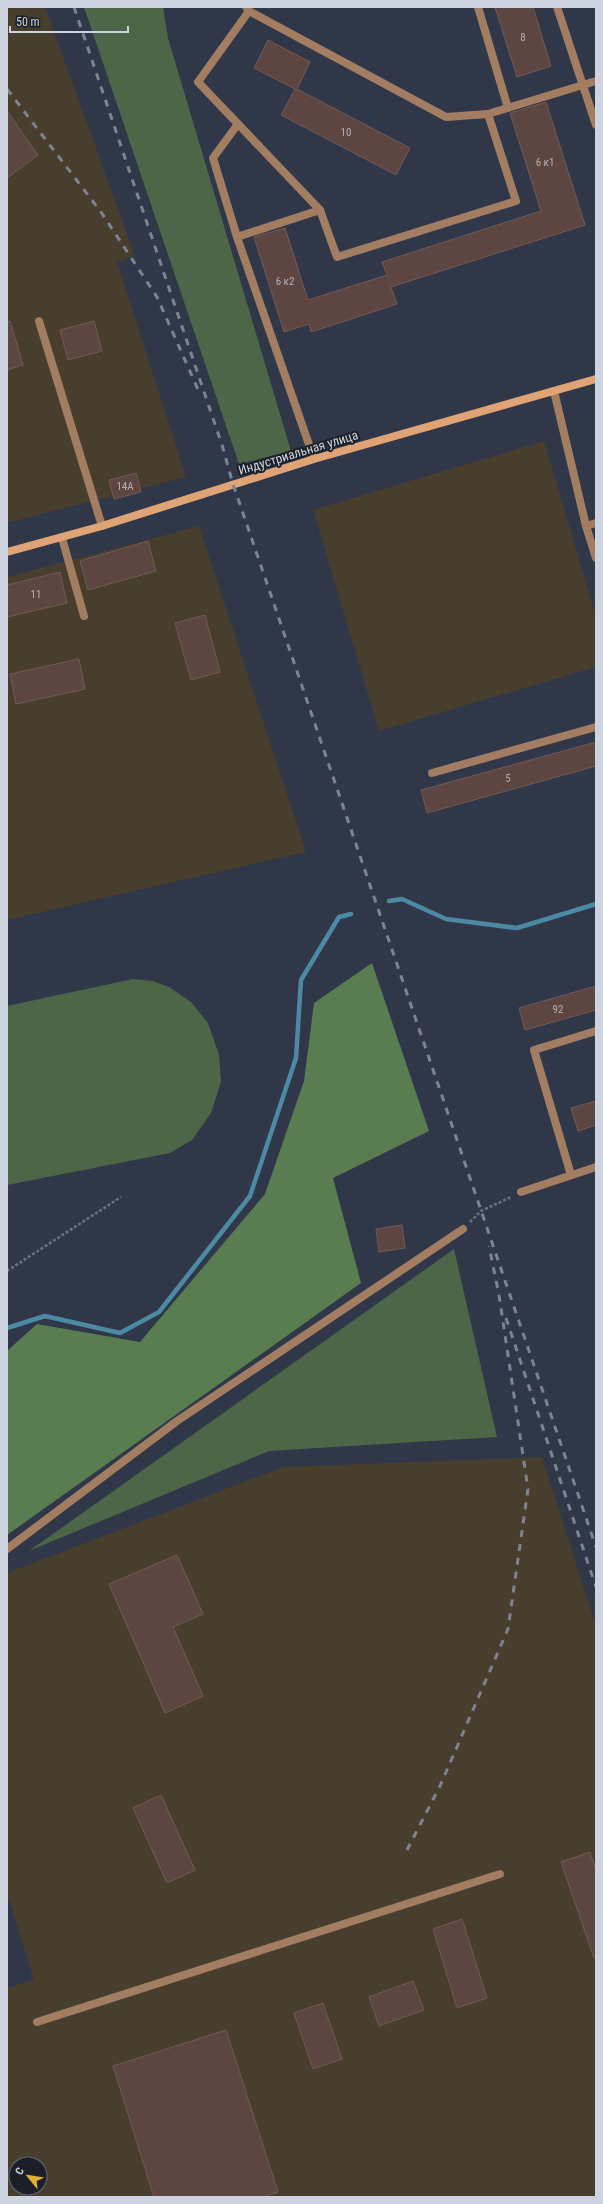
<svg xmlns="http://www.w3.org/2000/svg" width="603" height="2204" viewBox="0 0 603 2204" font-family="'Roboto Condensed',sans-serif">
	<style>
		.industrial { fill: #473e2d; fill-rule: evenodd }
		.green { fill: #4d6647 }
		.forest { fill: #597c50 }
		.lines { fill: none; stroke-linecap: round; stroke-linejoin: round }
		.stream { stroke: #4c8aa4; stroke-width: 4.5 }
		.building { fill: #5d4641; stroke: #735a55 }
		.path { stroke: #6a7281; stroke-width: 2.5; stroke-dasharray: 3 2; stroke-linecap: butt }
		.service { stroke: #a27d61; stroke-width: 8 }
		.minor { stroke: #a27d61; stroke-width: 8 }
		.secondary { stroke: #dfa376; stroke-width: 8 }
		.rail { stroke: #7c8392; stroke-width: 3; stroke-dasharray: 7 7; stroke-linecap: butt }
		.labels { text-anchor: middle; stroke-width: 4; stroke-linejoin: round; paint-order: stroke }
		.number-label { font-size: 11px; fill: #b2b0b8 }
		.street-label { font-size: 13px; fill: #ced4df; stroke: #1b1f27 }
	</style>
	<rect width="100%" height="100%" fill="#2f3749"/>
	<g class="industrial">
		<path d="M7,7H45L135,256L117,262L186,477L7,523Z"/>
		<path d="M544,441L596,616V667L379,731L313,510Z"/>
		<path d="M199,526L306,852L7,920V577Z"/>
		<path d="M542,1457L596,1626V2197H7V1988L34,1980L7,1893V1573L283,1467ZM16,2164H40V2188H16Z"/>
	</g>
	<g class="green">
		<path d="M84,7H163L168,38L291,451L239,464Z"/>
		<path d="M133,979L153,981L169,987L191,1002L208,1023L219,1055L221,1082L211,1113L192,1140L170,1153L7,1185V1006Z"/>
		<path d="M454,1249L497,1437L269,1451L29,1551Z"/>
	</g>
	<path class="forest" d="M372,963L429,1131L333,1178L361,1283L7,1535V1351L37,1324L140,1342L265,1194L304,1081L314,1003Z"/>
	<g class="lines">
		<g class="stream">
			<path d="M389,901L402,899L446,919L517,928L596,904"/>
			<path d="M7,1328L45,1316L120,1333L159,1312L250,1196L296,1058L301,980L339,917L351,914"/>
		</g>
	</g>
	<g class="building">
		<path d="M495,7H533L551,66L517,77Z"/>
		<path d="M268,40L310,62L297,89L410,148L396,175L281,115L295,89L254,68Z"/>
		<path d="M546,102L585,225L391,287L397,304L311,332L309,324L284,332L254,237L285,228L308,300L387,275L382,262L541,211L510,113Z"/>
		<path d="M7,111L38,155L7,178Z"/>
		<path d="M10,321L23,365L7,370V322Z"/>
		<path d="M94,321L102,351L68,360L60,330Z"/>
		<path d="M136,473L141,492L114,499L109,480Z"/>
		<path d="M148,541L156,571L88,590L80,561Z"/>
		<path d="M60,572L67,603L7,617V585Z"/>
		<path d="M205,615L220,672L191,680L175,623Z"/>
		<path d="M79,659L85,689L16,704L10,674Z"/>
		<path d="M596,742V766L427,813L421,790Z"/>
		<path d="M596,986V1010L525,1030L519,1008Z"/>
		<path d="M596,1101V1125L578,1131L571,1108Z"/>
		<path d="M402,1225L405,1248L379,1252L376,1229Z"/>
		<path d="M177,1555L203,1614L173,1627L203,1696L165,1713L109,1584Z"/>
		<path d="M161,1795L195,1870L167,1883L133,1808Z"/>
		<path d="M590,1852L596,1870V1958H594L561,1862Z"/>
		<path d="M462,1919L487,1998L457,2008L433,1929Z"/>
		<path d="M413,1981L424,2010L379,2026L369,1997Z"/>
		<path d="M323,2003L342,2059L313,2069L294,2013Z"/>
		<path d="M226,2030L278,2192L262,2197H154L113,2066Z"/>
	</g>
	<g class="lines">
		<g class="path">
			<path d="M470,1222L481,1211L511,1197"/>
			<path d="M7,1271L121,1197"/>
		</g>
		<g class="service">
			<path d="M246,7L249,11L446,117L488,114L596,81"/>
			<path d="M478,7L508,108"/>
			<path d="M557,7L596,125"/>
			<path d="M249,11L198,82L320,210"/>
			<path d="M238,124L213,158L237,237L314,459"/>
			<path d="M237,237L320,210L337,257L516,201L488,114"/>
			<path d="M39,321L102,526"/>
			<path d="M554,391L586,526L596,558"/>
			<path d="M586,526L596,523"/>
			<path d="M62,538L84,616"/>
			<path d="M432,773L596,727"/>
			<path d="M571,1175L534,1050L596,1031"/>
			<path d="M7,1549L177,1421L463,1229"/>
			<path d="M37,2022L500,1874"/>
		</g>
		<path class="minor" d="M521,1192L596,1167"/>
		<path class="secondary" d="M7,552L102,526L314,459L596,379"/>
		<g class="rail">
			<path d="M74,7L222,445L233,484L596,1547"/>
			<path d="M7,89L101,212L157,297L200,394"/>
			<path d="M506,1318L596,1587"/>
			<path d="M407,1850L440,1786L508,1629L528,1489L499,1295L489,1246"/>
		</g>
	</g>
	<g class="labels">
		<g class="number-label">
			<text x="523" y="41">8</text>
			<text x="346" y="136">10</text>
			<text x="545" y="166">6 к1</text>
			<text x="285" y="285">6 к2</text>
			<text x="125" y="490">14А</text>
			<text x="36" y="598">11</text>
			<text x="508" y="782">5</text>
			<text x="558" y="1013">92</text>
		</g>
		<g class="street-label">
			<text transform="translate(298 452) rotate(-17)" y="5">Индустриальная улица</text>
		</g>
	</g>
	<rect width="603" height="2204" fill="none" stroke="#ced4df" stroke-width="16"/>
	<g transform="translate(28 2176) rotate(300)"><circle r="19" fill="#1b1f27" stroke="#636771"/>
	<path d="M0-3L7 15L0 10L-7 15Z" fill="#deb133"/>
	<text y="-6" font-size="11" font-weight="bold" text-anchor="middle" fill="#ced4df">С</text>
	</g>
	<path d="M10 26v6h118v-6" fill="none" stroke="#ced4df" stroke-width="2"/>
	<text x="16" y="26" font-size="12" fill="#ced4df" stroke="#1b1f27" stroke-width="3" paint-order="stroke">50 m</text>
</svg>
